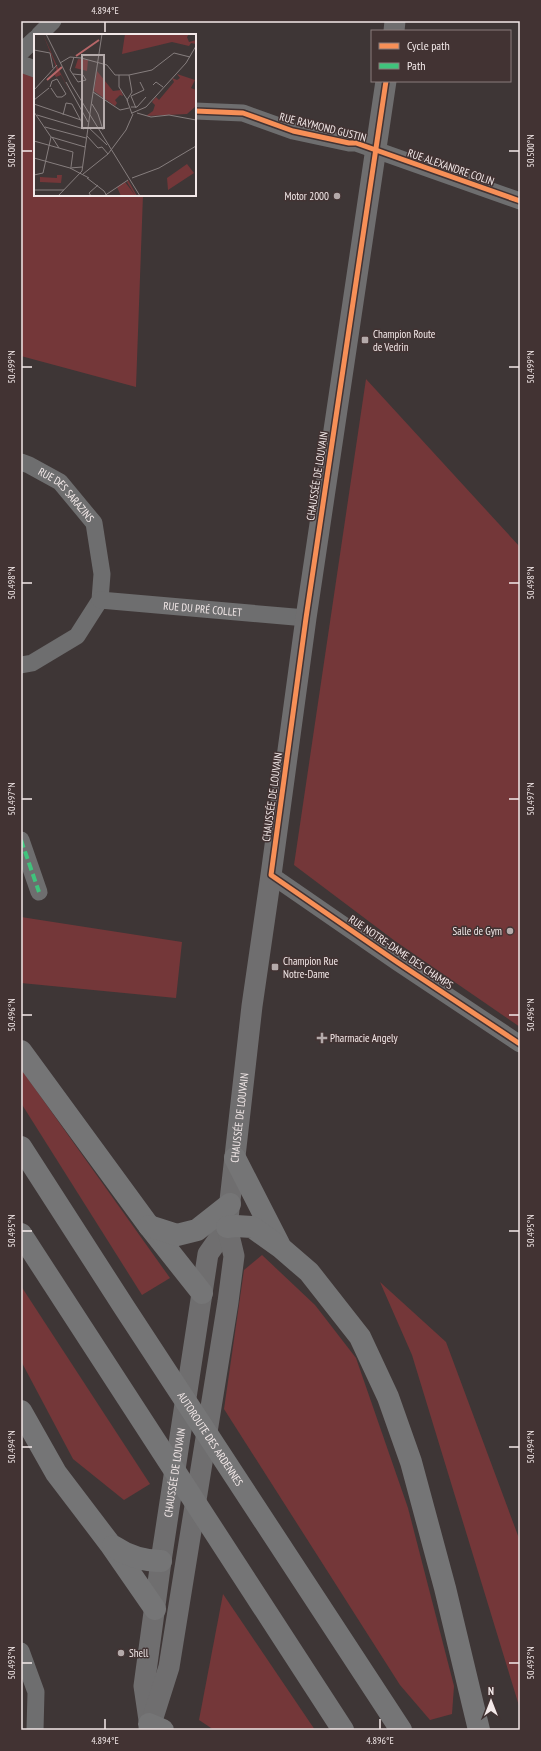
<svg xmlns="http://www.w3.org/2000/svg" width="541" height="1751" viewBox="0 0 541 1751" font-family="'PT Sans Narrow',sans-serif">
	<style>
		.green { fill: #743739 }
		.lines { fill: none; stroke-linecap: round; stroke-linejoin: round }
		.minor { stroke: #6e6e6f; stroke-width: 17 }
		.major { stroke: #6f6e6f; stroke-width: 21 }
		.highway { stroke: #757576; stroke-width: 22 }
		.quiet { stroke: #40c37c; stroke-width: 4; stroke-dasharray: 8 4; stroke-linecap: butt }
		.cycleway-casing { stroke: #423333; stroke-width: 8 }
		.cycleway { stroke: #f78f57; stroke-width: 5 }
		.ticks { fill: none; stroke: #f3e9e9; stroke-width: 1.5 }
		.poi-dot { fill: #b4aaaa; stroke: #423333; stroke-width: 1.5 }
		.labels { text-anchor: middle; stroke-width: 3; stroke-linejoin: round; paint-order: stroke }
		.street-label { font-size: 11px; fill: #f3e9e9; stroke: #423333 }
		.poi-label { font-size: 11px; fill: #f3e9e9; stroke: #423333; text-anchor: start }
		.inset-river { fill: none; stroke: #b66668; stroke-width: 2 }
		.inset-road { fill: none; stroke: #867e7e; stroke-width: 1 }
		.view { fill: #b4aaaa; fill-opacity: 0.15; stroke: #b4aaaa; stroke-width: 2 }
		.inset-edge { fill: none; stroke: #f3e9e9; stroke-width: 2 }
		.neatline { fill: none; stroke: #f3e9e9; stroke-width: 1.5 }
		.ticks-label { font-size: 10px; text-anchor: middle; fill: #f3e9e9 }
	</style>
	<rect width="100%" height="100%" fill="#3e3636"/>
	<g class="green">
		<path d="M21,64L35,69V195H143L136,387L21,356Z"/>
		<path d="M366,379L520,547V1027L395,941L294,865Z"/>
		<path d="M21,917L182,942L176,998L21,983Z"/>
		<path d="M21,1069L170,1278L142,1295L21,1103Z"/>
		<path d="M262,1255L315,1305L356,1358L408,1508L454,1686L452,1714L430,1720L400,1685L224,1409L244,1270Z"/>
		<path d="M380,1282L446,1342L520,1541V1709L412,1355Z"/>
		<path d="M21,1286L150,1484L124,1500L73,1459L21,1361Z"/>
		<path d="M223,1594L315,1730H214L199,1720Z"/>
	</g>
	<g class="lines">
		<g class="minor">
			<path d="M39,35L53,21"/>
			<path d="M21,52L35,39"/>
			<path d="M21,64L35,69"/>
			<path d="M195,111L243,113L293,131L349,143H356L520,201"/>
			<path id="s1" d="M21,462L29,465L60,482L94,523L102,574L100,600L77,636L32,663L21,665"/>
			<path id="s2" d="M100,600L306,618"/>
			<path d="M21,840L39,892"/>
			<path d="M271,875L397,962L520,1044"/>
			<path d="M21,1651L36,1692L35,1730"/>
		</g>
		<g class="major">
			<path d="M394,31L395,21"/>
			<path id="s3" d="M149,1720L144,1686L161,1561L208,1254L227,1227"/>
			<path id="s4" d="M149,1730L169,1667L228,1302L234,1256L227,1227L252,1006L271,875L306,618L386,81"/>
		</g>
		<g class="highway">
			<path d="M21,1051L149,1226L202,1293"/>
			<path id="s5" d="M21,1147L124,1307L401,1730"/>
			<path d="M235,1158L279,1244"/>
			<path d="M149,1226L177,1235L197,1230L230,1204"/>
			<path d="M227,1227L236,1226L252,1227L280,1247L309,1272L360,1337L388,1397L411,1462L445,1588L479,1730"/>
			<path d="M21,1234L343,1730"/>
			<path d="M21,1411L56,1473L110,1544L155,1609"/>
			<path d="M113,1546C128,1556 142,1561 161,1561"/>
			<path d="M149,1724L163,1730"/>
		</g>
		<path class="quiet" d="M21,840L39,892"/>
		<g class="cycleway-casing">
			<g id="cycleway">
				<path d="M386,81L306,618L271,875L397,962L520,1044"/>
				<path d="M195,111L243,113L293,131L349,143H356L520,201"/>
			</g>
		</g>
		<use href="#cycleway" class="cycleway"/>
	</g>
	<path class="ticks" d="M105,22V32M22,151H32M509,151H519M22,367H32M509,367H519M22,583H32M509,583H519M22,799H32M509,799H519M22,1015H32M509,1015H519M22,1231H32M509,1231H519M22,1447H32M509,1447H519M22,1663H32M509,1663H519M105,1719V1729M380,1719V1729"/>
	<g class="poi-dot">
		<circle cx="337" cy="196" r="4"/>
		<rect x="361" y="336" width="8" height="8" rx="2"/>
		<circle cx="510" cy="931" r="4"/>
		<rect x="271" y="963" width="8" height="8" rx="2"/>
		<path d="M320 1032h4v4h4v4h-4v4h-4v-4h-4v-4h4z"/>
		<circle cx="121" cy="1653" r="4"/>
	</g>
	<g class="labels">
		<g class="street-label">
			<text transform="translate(323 127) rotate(14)" y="4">RUE RAYMOND GUSTIN</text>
			<text transform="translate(451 167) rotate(19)" y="4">RUE ALEXANDRE COLIN</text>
			<text transform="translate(317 476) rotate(-81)" y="4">CHAUSSÉE DE LOUVAIN</text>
			<text dy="4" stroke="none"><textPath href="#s1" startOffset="57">RUE DES SARAZINS</textPath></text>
			<text dy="4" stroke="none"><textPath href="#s2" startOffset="103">RUE DU PRÉ COLLET</textPath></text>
			<text transform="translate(272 797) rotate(-82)" y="4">CHAUSSÉE DE LOUVAIN</text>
			<text transform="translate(401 952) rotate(34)" y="4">RUE NOTRE-DAME DES CHAMPS</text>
			<text dy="4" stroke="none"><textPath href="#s4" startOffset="622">CHAUSSÉE DE LOUVAIN</textPath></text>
			<text dy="4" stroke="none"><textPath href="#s5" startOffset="348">AUTOROUTE DES ARDENNES</textPath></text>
			<text dy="4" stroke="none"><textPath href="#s3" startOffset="250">CHAUSSÉE DE LOUVAIN</textPath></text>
		</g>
		<g class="poi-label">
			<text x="329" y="200" text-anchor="end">Motor 2000</text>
			<text x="373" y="338">Champion Route<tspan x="373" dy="13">de Vedrin</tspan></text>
			<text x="502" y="935" text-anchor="end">Salle de Gym</text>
			<text x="283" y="965">Champion Rue<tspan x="283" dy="13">Notre-Dame</tspan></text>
			<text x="330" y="1042">Pharmacie Angely</text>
			<text x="129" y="1657">Shell</text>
		</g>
	</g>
	<g transform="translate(34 34)">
		<rect width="162" height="162" fill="#3e3636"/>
		<path d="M9,0L23,32L37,60L27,41L22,43L20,40L23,39L22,33ZM91,0H155L153,3L155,8L162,6V10L157,9L155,12L138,8L88,20ZM44,25L54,26L53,37L41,34ZM63,37L79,57L87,56L89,62L86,61L81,66L83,69L81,72L60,57ZM143,40L161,46L157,54L162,56V72L153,80L112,82L119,77L121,71L118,68L122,63L125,66L140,48L138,44L143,46L146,44ZM153,130L160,139L134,156L133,144ZM23,141H28L27,149L6,148V143L23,144ZM94,146L103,162H87L83,153L91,148L101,161L93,148Z" fill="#743739"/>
		<path class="inset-river" d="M42,22L65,6M13,46L28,33"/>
		<path class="inset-road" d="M12,0L37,50L106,162M0,16L16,19L19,34M26,29L36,23L47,24L73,31L81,41H95L118,36L140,19L156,23M39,40L49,41L52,46L44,48L36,36L40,23M85,41V53L94,67M95,41L98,58L93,66L98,80M32,48L54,88M119,51L122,48L129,53M16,53L18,47L23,45L32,60L28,63M17,54L23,63H28M0,56L23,31M59,58L86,76L95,74M97,62L110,56L106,48M97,62L102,74M0,66L15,54M32,69L38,70L46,85M0,70L47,86L49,95M58,70L64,80L69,96M57,72L68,0M97,73H103L112,63M0,78L17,103L9,139L0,141M98,79L112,73L152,29L162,12M103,79L117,83L135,81L162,86M3,81L50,95M29,81L32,69M11,93L52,104M54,93L73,111M53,102L64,114L68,113L74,120M17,103L51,113M18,103L25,114M0,107L39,118L37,133M0,124L36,134L55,144M36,134L48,133M49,140L74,120L92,96L99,80M53,144L70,157L73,162M98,144L125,134L162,112M0,156H30M24,162L48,137L57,72M57,162L55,159L64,151M70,162L94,146"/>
		<path class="view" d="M48,21H70V94H48Z"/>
		<rect width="162" height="162" class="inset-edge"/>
	</g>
	<rect width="541" height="1751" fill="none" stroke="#423333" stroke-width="44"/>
	<rect x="371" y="30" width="140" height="52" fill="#423333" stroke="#897c7c"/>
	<rect x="379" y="43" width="20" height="6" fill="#f78f57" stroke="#897c7c"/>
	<text x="407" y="50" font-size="12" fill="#f3e9e9">Cycle path</text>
	<rect x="379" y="63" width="20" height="6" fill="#40c37c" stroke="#897c7c"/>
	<text x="407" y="70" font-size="12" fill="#f3e9e9">Path</text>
	<g transform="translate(491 1701)" stroke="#423333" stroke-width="3" paint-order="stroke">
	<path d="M0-3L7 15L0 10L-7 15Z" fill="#f3e9e9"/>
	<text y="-6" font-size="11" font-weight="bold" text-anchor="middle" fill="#f3e9e9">N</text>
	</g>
	<rect x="22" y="22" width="497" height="1707" class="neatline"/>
	<g class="ticks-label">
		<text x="105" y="14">4.894°E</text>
		<text transform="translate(11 151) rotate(-90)" y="4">50.500°N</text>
		<text transform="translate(530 151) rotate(-90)" y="4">50.500°N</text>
		<text transform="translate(11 367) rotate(-90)" y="4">50.499°N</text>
		<text transform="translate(530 367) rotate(-90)" y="4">50.499°N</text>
		<text transform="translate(11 583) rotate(-90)" y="4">50.498°N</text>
		<text transform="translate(530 583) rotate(-90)" y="4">50.498°N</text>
		<text transform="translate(11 799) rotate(-90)" y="4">50.497°N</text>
		<text transform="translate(530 799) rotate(-90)" y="4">50.497°N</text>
		<text transform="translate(11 1015) rotate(-90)" y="4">50.496°N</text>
		<text transform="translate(530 1015) rotate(-90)" y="4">50.496°N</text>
		<text transform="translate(11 1231) rotate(-90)" y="4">50.495°N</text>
		<text transform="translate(530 1231) rotate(-90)" y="4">50.495°N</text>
		<text transform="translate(11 1447) rotate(-90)" y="4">50.494°N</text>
		<text transform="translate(530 1447) rotate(-90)" y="4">50.494°N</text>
		<text transform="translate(11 1663) rotate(-90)" y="4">50.493°N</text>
		<text transform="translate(530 1663) rotate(-90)" y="4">50.493°N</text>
		<text x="105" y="1744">4.894°E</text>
		<text x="380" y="1744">4.896°E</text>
	</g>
</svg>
